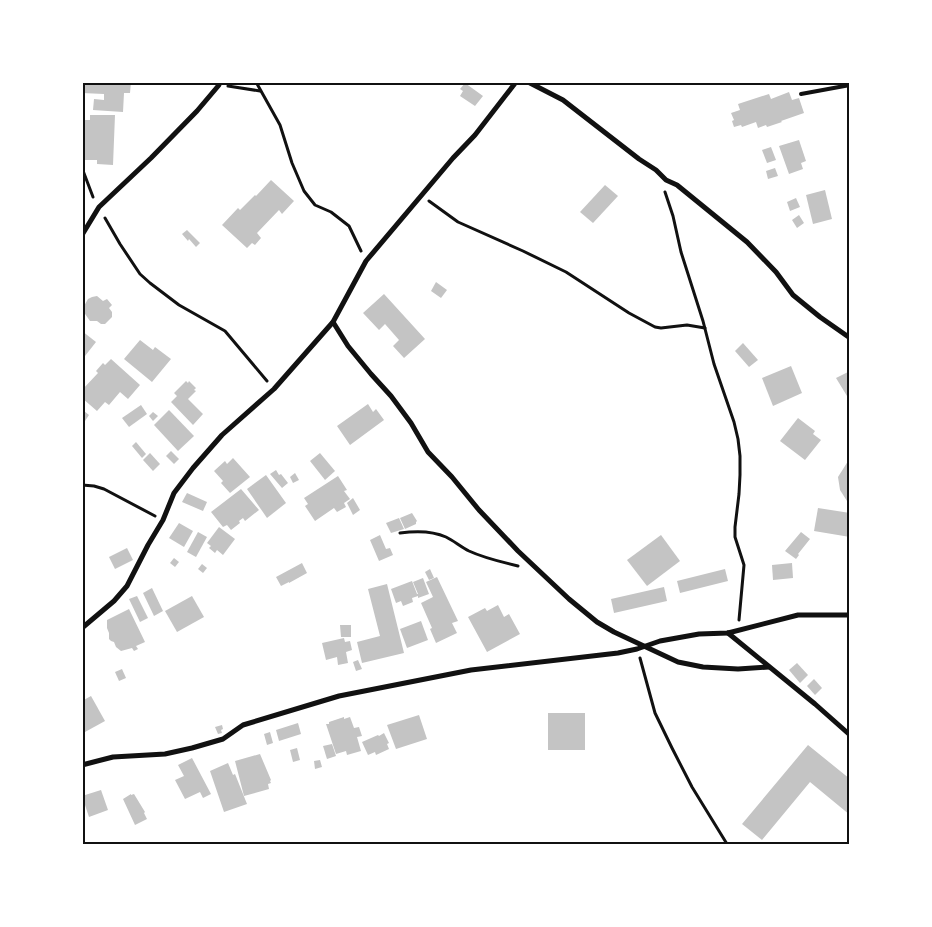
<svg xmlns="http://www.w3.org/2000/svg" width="932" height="927" viewBox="0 0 932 927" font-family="'Libre Baskerville',serif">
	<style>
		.building { fill: #c4c4c4 }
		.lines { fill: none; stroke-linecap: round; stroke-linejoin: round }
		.path { stroke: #111; stroke-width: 3 }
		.service { stroke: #111; stroke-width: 4 }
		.minor { stroke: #111; stroke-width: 5 }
		.neatline { fill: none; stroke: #111; stroke-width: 2 }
	</style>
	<rect width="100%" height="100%" fill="#fff"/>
	<g class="building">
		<path d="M82,82H131L130,93H124L123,112L93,110L94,99L104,100V94L82,93Z"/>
		<path d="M465,83L483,96L475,106L460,96L463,91L460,89Z"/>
		<path d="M789,92L792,100L799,98L804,113L781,121L782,122L767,127L766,125L758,128L756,122L742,127L741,125L734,127L732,121L734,120L731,113L740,110L738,104L769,94L771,99Z"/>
		<path d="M90,115H115L113,165L97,164V160H84L85,138H82L83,120H90Z"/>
		<path d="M799,140L806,161L801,163L803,169L789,174L779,146Z"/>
		<path d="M771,147L776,160L767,163L762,150Z"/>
		<path d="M775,168L778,176L768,179L766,171Z"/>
		<path d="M271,180L294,201L282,214L279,210L257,233L261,238L255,245L252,243L247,248L222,225L238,208L240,210L255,195L256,196Z"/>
		<path d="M605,185L618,196L593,223L580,212Z"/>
		<path d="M825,190L832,219L813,224L806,195Z"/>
		<path d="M796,198L800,207L790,211L787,202Z"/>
		<path d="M799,215L804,223L797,228L792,220Z"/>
		<path d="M187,230L200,243L196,247L189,239L188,241L182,234Z"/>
		<path d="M436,282L447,290L441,298L431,291Z"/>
		<path d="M384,294L425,339L404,358L393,346L399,340L385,324L379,330L363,313Z"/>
		<path d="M97,296L103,301L107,299L112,305L109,308L112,312V317L105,324H101L97,321H90L83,311L84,306L88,299L92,297Z"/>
		<path d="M82,331L96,342L85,356L82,354Z"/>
		<path d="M140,340L153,350L155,347L171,359L152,382L124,359Z"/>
		<path d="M743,343L758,360L749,367L735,351Z"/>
		<path d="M111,359L140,385L128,399L120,392L109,405L105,402L97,411L82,398V390L98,373L96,371L103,363L105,365Z"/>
		<path d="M791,366L802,393L773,406L762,378Z"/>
		<path d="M850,371V395L847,396L836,378Z"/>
		<path d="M186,381L188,383L189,381L196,388L194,390L196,391L188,399L203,414L193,425L171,402L177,396L174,393Z"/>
		<path d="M368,404L373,412L376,409L384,420L350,445L337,426Z"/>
		<path d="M141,405L147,414L129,427L122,418Z"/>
		<path d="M169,410L194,436L178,451L154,425Z"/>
		<path d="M84,411L89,415L85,421L82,419V413Z"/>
		<path d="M153,412L158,416L153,421L149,416Z"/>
		<path d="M798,418L815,431L813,434L821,440L805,460L780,441Z"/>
		<path d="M136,442L146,454L142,458L132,446Z"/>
		<path d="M171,451L179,459L174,464L166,456Z"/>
		<path d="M150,453L160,464L153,471L143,460Z"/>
		<path d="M320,453L335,471L325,480L310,461Z"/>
		<path d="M233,458L250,477L230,493L221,483L223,481L214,471L225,461L227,464Z"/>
		<path d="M850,458V501H847L840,490L838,477Z"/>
		<path d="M276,470L279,475L281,474L288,483L282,488L270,474Z"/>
		<path d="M295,473L299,480L293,483L290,477Z"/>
		<path d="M266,475L286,503L267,518L247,489Z"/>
		<path d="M338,476L347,490L344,491L350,499L344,503L346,507L337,512L334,508L315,521L305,506L308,504L304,498Z"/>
		<path d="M241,489L259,510L245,521L243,518L239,521L240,523L231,530L227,525L223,527L211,512Z"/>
		<path d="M187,493L207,502L203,511L182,502Z"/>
		<path d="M353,498L360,510L353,515L347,503Z"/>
		<path d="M818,508L850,513V537L814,531Z"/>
		<path d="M412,513L417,521L416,522V524L405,529L400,518Z"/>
		<path d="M399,518L404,529L391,533L386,523Z"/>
		<path d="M179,523L193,531L184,547L169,538Z"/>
		<path d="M219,527L235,539L223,555L217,550L215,553L209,548L211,546L207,543Z"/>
		<path d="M198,532L207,537L196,557L187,552Z"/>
		<path d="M801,532L810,539L798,554L799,555L796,559L785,551Z"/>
		<path d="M380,535L386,549L390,548L393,555L379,561L370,540Z"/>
		<path d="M661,535L680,561L647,586L627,560Z"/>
		<path d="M127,548L133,560L115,569L109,557Z"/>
		<path d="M174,558L179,562L175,567L170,563Z"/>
		<path d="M302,563L307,573L289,583V582L281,586L276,577Z"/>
		<path d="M792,563L793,578L773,580L772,565Z"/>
		<path d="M202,564L207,568L203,573L198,569Z"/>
		<path d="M430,569L434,578L429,580L425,572Z"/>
		<path d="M725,569L728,581L680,593L677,581Z"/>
		<path d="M437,577L458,621L452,623L457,633L436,643L430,629L432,628L421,603L433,597L426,582Z"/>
		<path d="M423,578L429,594L418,598V596L412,598L413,602L403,606L401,601L396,603L391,589L412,581L417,594H418L413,582Z"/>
		<path d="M387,584L404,653L362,663L357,642L380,636L368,589Z"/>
		<path d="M664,587L667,601L614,613L611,599Z"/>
		<path d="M152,588L163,611L154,616L143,593Z"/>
		<path d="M137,596L148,618L140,622L129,599Z"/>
		<path d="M192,596L204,617L177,632L165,611Z"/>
		<path d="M498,605L504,617L509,614L520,634L487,652L468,617L485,608L487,611Z"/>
		<path d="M129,609L145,642L136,646L138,649L134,651L132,648L121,651L116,647L114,642L111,641L109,639V633L107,628V620Z"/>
		<path d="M421,621L428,640L407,648L400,629Z"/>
		<path d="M340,625H351V637H341Z"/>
		<path d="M344,638L345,642L350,641L352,650L346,652L348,663L338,665L337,657L326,660L322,643Z"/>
		<path d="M358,660L362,669L356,671L353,662Z"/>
		<path d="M797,663L808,675L800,683L789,670Z"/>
		<path d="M122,669L126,678L119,681L115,672Z"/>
		<path d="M814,679L822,688L815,695L807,686Z"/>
		<path d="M91,696L105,721L85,732L82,728V701Z"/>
		<rect x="548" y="713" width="37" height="37"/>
		<path d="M419,715L427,739L396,749L387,725Z"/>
		<path d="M344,717V719L350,717L354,728L359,727L362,736L357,737L361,751L347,755L346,751L336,754L326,724H329V722Z"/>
		<path d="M298,723L301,734L279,741L276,730Z"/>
		<path d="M222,725L223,729L221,730L222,733L218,734L215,727Z"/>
		<path d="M270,732L273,743L267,745L264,734Z"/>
		<path d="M384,733L389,743L387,744L389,749L376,755L375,752L368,755L362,742L378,735L379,736Z"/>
		<path d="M332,744L336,756L327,759L323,746Z"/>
		<path d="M808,745L850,779V815L810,782L762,840L742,824Z"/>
		<path d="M297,748L300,760L293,762L290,750Z"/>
		<path d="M260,754L271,780L270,781L271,783L268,784L269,789L244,796L235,761Z"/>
		<path d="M192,758L211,794L203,798L200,792L185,799L175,780L184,776L178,765Z"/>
		<path d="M320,760L322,767L315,769L314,761Z"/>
		<path d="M228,763L233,775L235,774L247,804L224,812L210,771Z"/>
		<path d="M101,790L108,810L89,817L82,796Z"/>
		<path d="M131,794V795L134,794L145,812L144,813L147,819L135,825L123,799Z"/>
	</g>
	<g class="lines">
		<g class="path">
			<path d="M256,82L280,125L292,163L304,191L315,205L331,212L349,226L361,251"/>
			<path d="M228,86L260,91"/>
			<path d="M82,168L93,197"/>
			<path d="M665,192L673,216L681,252L703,321L714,364L734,422L738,439L740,456V475L739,494L735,527V537L744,565L739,620"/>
			<path d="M429,201L458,222L523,251L566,272L629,313L655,327L661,328L687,325L705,328"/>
			<path d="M105,218L120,244L140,274L150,283L179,305L225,331L267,381"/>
			<path d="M82,485L94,486L104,489L155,516"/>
			<path d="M400,533C414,531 433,531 446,537C454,541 461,547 469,551C484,558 501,562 518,566"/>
			<path d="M640,658L655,713L672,748L692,787L727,844"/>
		</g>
		<path class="service" d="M801,94L850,85"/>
		<g class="minor">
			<path d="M528,82L563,100L639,159L656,170L666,180L677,185L747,242L776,272L793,295L820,317L850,338"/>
			<path d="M82,235L99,207L151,158L197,111L219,85"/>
			<path d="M333,322L348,346L371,374L391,396L411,423L428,452L452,477L479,510L518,551L569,599L597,622L614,632L678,662L703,667L738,669L769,667"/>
			<path d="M82,628L114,601L127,586L148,545L163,520L174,493L193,468L222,435L274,389L333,322L366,261L453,158L475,135L516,82"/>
			<path d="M728,633L815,704L850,735"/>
			<path d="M82,765L113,757L165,754L192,748L223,739L243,725L339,696L471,670L618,653L637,649L660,641L699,634L728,633L798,615H850"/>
		</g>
	</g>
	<rect width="932" height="927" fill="none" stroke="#ffffff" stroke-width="168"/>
	<rect x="84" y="84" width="764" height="759" class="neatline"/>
</svg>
